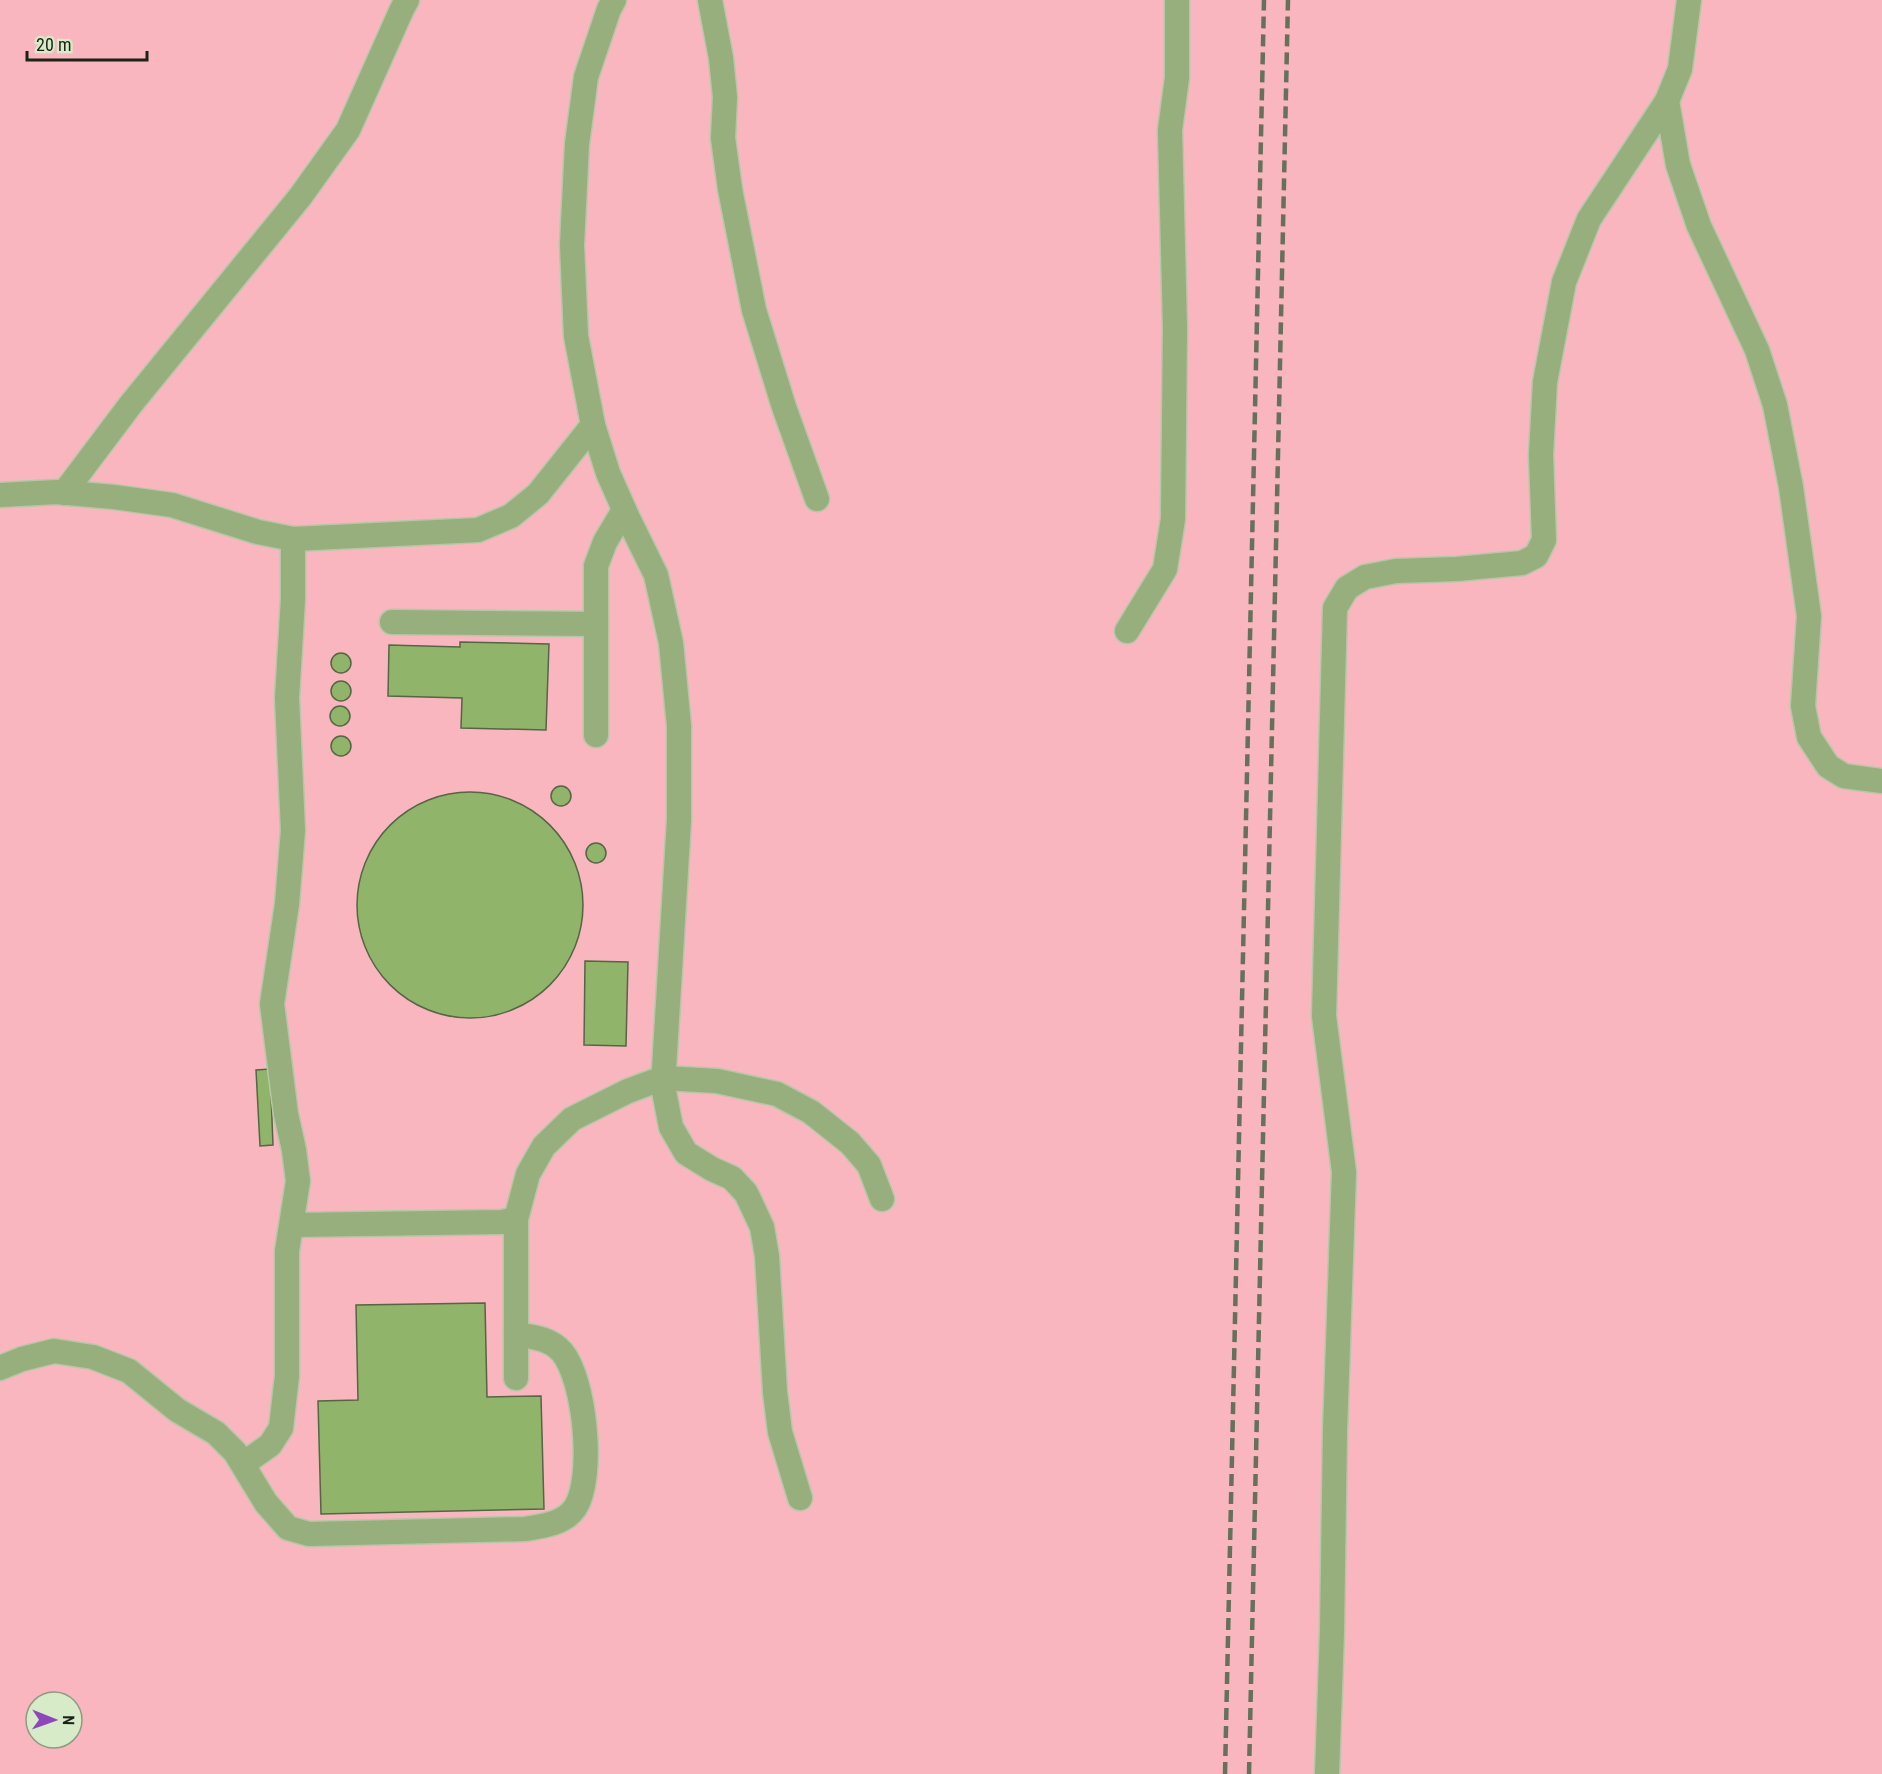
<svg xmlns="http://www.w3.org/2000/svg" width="1882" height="1774" viewBox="0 0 1882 1774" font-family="'Roboto Condensed',sans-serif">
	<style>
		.green { fill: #fab6bf; fill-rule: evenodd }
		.building { fill: #8fb46a; stroke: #556546; stroke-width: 1.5 }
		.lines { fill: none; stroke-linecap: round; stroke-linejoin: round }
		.service-casing { stroke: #b6c7a8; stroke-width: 27 }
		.service { stroke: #96af7d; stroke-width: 24 }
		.rail { stroke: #66715c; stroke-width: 4.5; stroke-dasharray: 12 6; stroke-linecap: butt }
	</style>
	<rect width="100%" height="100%" fill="#d8ebc8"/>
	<path class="green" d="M0,0H1882V1774H0ZM36,1702H72V1738H36Z"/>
	<g class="building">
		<path d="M460,642L549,644L546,730L461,728L462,698L388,696L389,645L460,647Z"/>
		<circle cx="341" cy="663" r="10"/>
		<circle cx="341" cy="691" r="10"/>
		<circle cx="340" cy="716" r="10"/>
		<circle cx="341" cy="746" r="10"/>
		<circle cx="561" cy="796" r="10"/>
		<circle cx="470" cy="905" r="113"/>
		<circle cx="596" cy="853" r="10"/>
		<path d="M585,961L628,962L626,1046L584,1045Z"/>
		<path d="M270,1069L273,1145L260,1146L256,1070Z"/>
		<path d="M485,1303L487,1397L541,1396L544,1509L321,1514L318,1401L358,1400L356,1305Z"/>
	</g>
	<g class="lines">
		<g class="service-casing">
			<g id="service">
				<path d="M614,0L609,9L586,77L577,144L572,245L576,336L593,425L608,473L627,516L656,575L671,643L679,726V820L663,1086L671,1127L686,1153L712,1169L732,1178L746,1193L762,1227L767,1256L775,1392L780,1432L800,1498"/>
				<path d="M710,0L721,58L725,97L723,138L730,189L754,310L784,407L817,499"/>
				<path d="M1667,101L1678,165L1699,226L1757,350L1775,405L1791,487L1809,616L1803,706L1809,737L1828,766L1844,776L1882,781"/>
				<path d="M64,493L131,404L300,197L348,130L402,9L407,0"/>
				<path d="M0,495L57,492L114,497L172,505L258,532L293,539L478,530L511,516L538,494L593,425"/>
				<path d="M392,622L596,624"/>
				<path d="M1127,631L1165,569L1173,519L1175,328L1170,130L1177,78V0"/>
				<path d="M596,735V566L605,542L624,510"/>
				<path d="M292,1225L502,1222L516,1219"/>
				<path d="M0,1368L22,1359L54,1351L93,1357L129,1371L177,1410L216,1433L235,1452L266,1503L288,1528L309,1534L525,1529C542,1526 564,1524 575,1508C595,1478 585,1379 562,1352C550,1338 533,1337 516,1334"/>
				<path d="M516,1378V1219L528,1174L544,1146L572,1119L628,1091L663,1078L717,1081L777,1094L811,1112L850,1143L869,1165L882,1199"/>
				<path d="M243,1464L270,1445L281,1428L287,1376V1251L298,1181L294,1150L286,1114L272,1004L287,904L293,830L287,698L293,599V539"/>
				<path d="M1327,1774L1332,1632L1335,1431L1344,1172L1324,1016L1335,608L1347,588L1365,577L1396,571L1457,569L1522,563L1536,556L1544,540L1541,455L1545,382L1564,282L1589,219L1667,101L1680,69L1689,0"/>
			</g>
		</g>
		<use href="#service" class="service"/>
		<g class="rail">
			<path d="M1225,1774L1264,0"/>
			<path d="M1249,1774L1288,0"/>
		</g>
	</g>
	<g transform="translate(54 1720) rotate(91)"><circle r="28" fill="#d8ebc8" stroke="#8d9b81" stroke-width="1.5"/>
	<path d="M0-4.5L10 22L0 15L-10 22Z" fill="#8e47ba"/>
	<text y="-9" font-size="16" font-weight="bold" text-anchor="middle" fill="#1c2216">N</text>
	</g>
	<path d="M27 51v9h120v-9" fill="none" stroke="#1c2216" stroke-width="3"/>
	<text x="36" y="51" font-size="18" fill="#1c2216" stroke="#d8ebc8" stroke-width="4.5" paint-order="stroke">20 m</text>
</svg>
